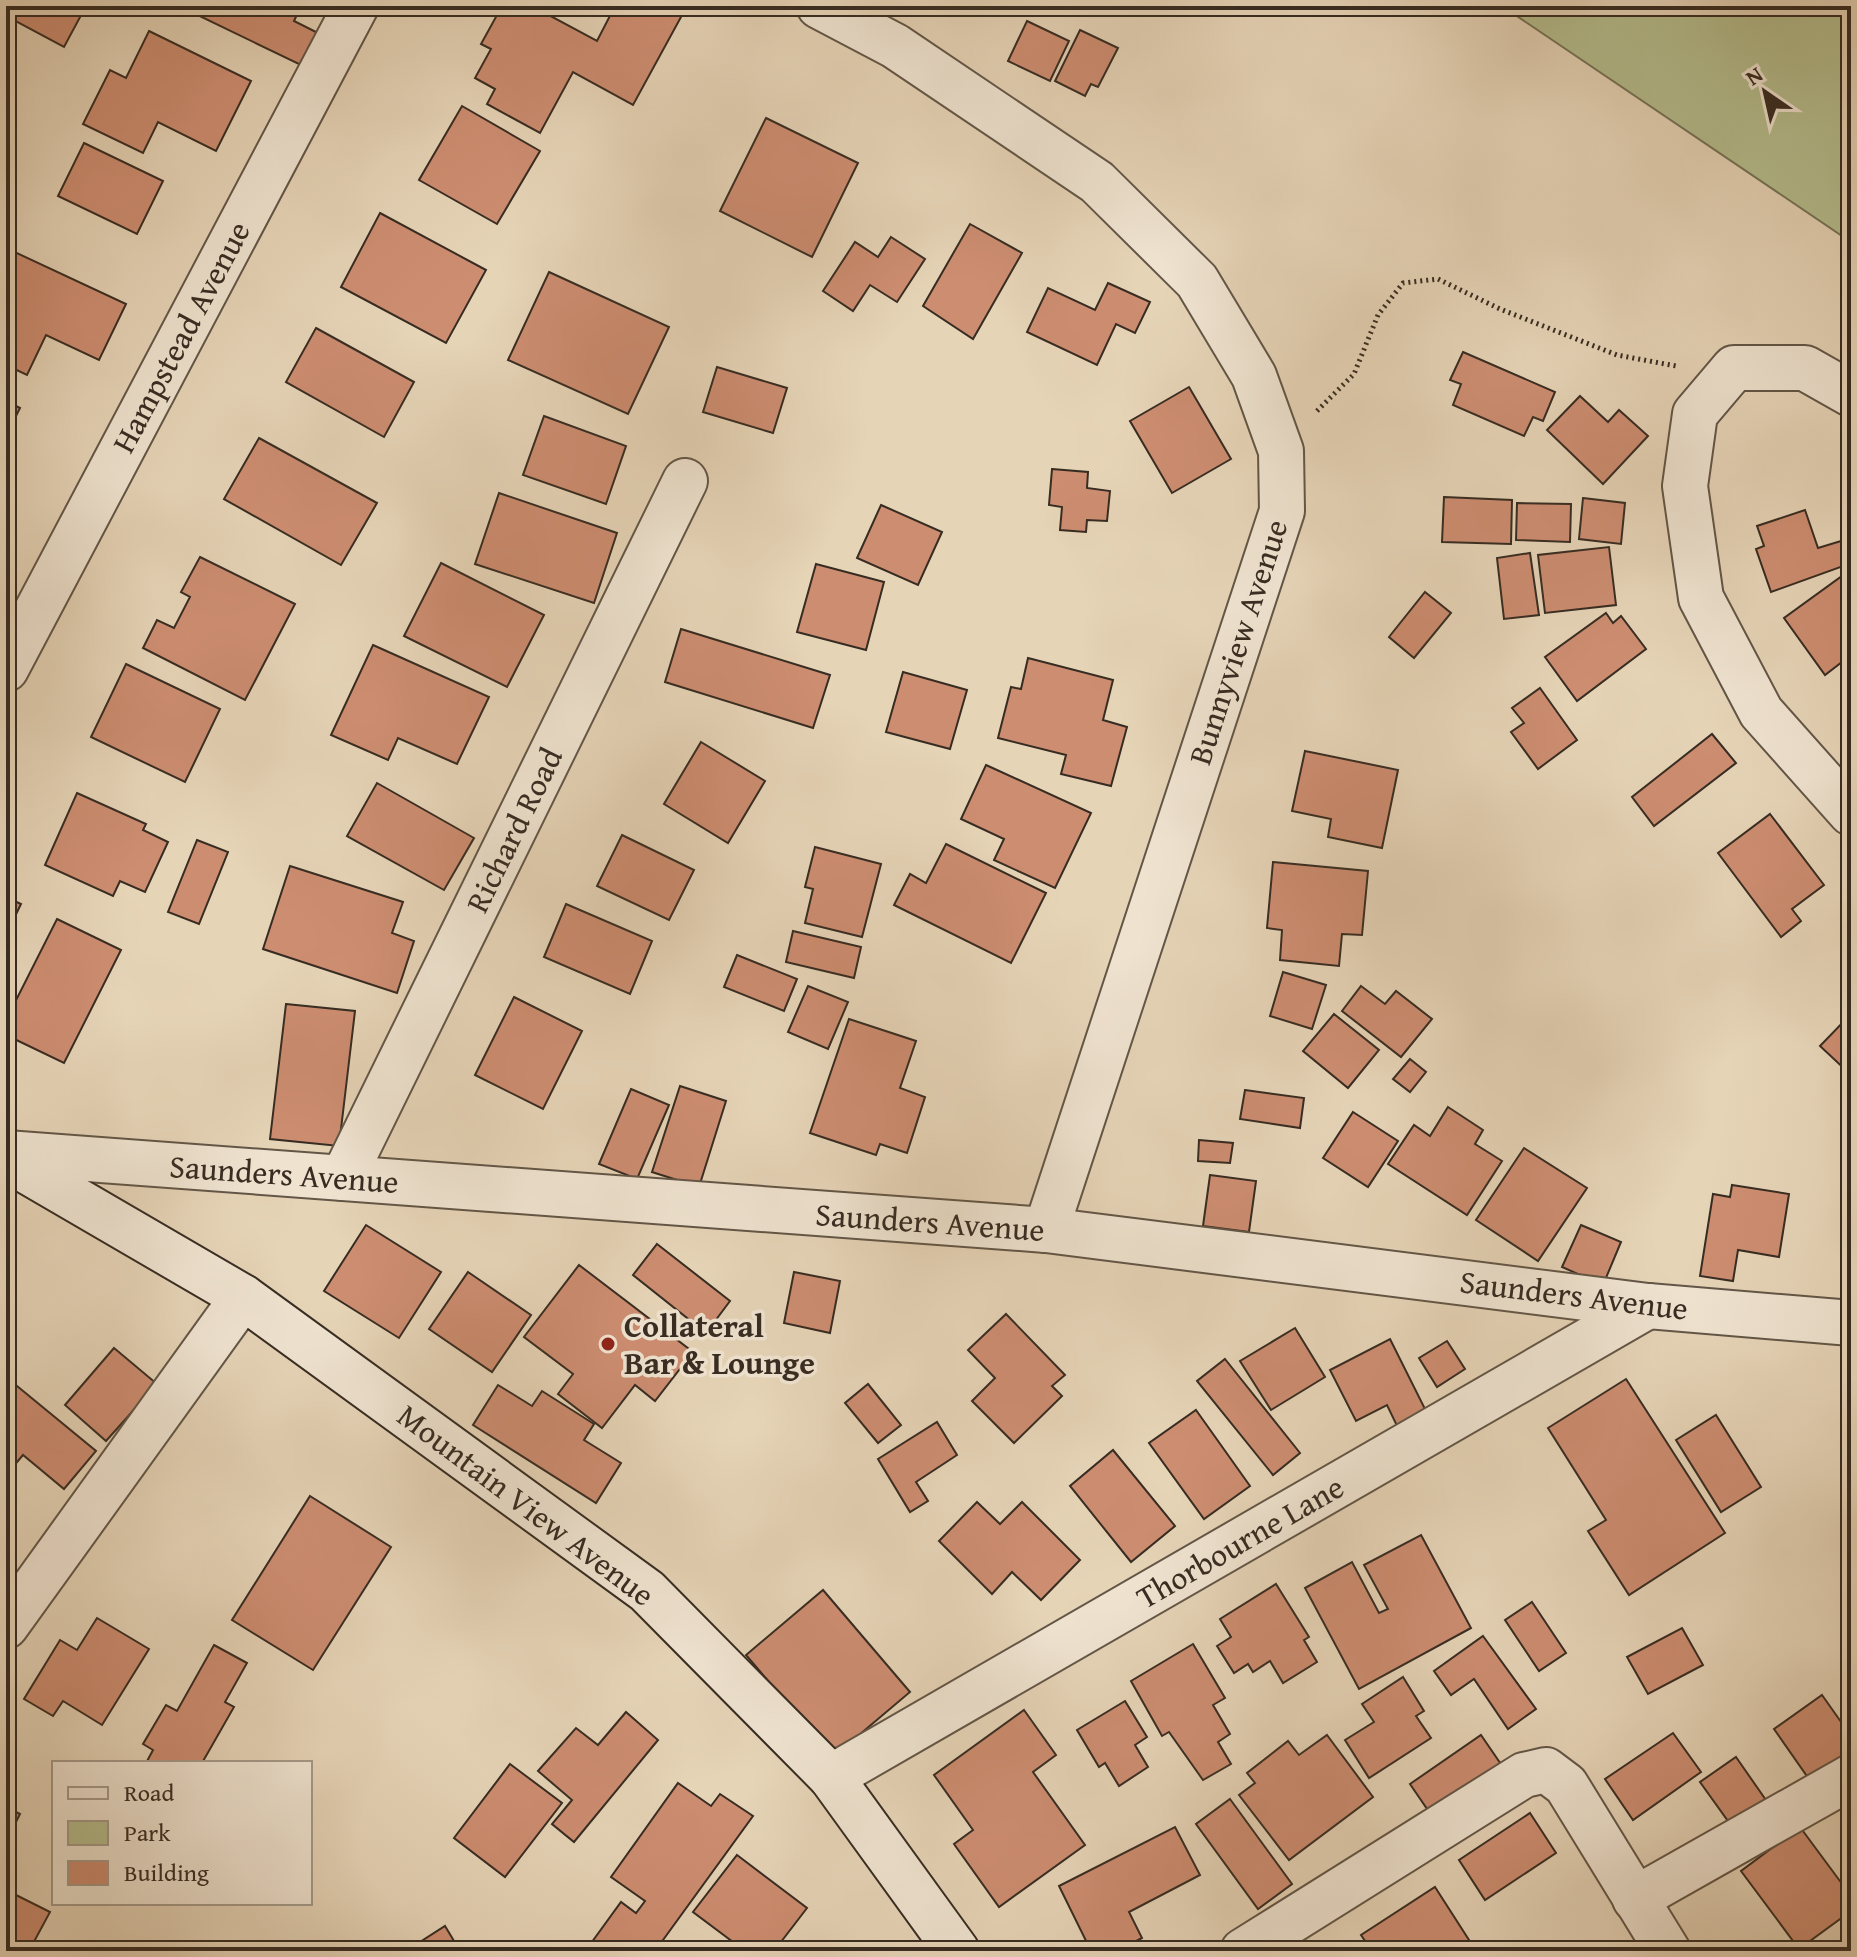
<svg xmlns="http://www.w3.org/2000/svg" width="1857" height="1957" viewBox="0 0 1857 1957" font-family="'Gentium Book Plus',serif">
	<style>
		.green { fill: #b5bd8e; stroke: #767458; stroke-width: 2 }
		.building { fill: #cd8d71; stroke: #372c22; stroke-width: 2 }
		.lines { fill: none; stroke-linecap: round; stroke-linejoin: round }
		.minor-casing { stroke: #635647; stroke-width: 48 }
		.secondary-casing { stroke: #372c22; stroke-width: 48 }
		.path { stroke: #372c22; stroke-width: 5; stroke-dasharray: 2 4; stroke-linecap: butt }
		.minor { stroke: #efe3d0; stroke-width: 44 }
		.secondary { stroke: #efe3d0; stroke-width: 44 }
		.poi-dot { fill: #8f2418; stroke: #efe3d0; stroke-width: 3 }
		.labels { text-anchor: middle; stroke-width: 7; stroke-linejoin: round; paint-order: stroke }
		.street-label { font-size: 32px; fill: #372c22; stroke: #efe3d0 }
		.poi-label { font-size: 32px; font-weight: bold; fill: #372c22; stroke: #efe3d0; text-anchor: start }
	</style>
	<rect width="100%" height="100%" fill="#e6d4b7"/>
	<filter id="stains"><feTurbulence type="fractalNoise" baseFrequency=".0025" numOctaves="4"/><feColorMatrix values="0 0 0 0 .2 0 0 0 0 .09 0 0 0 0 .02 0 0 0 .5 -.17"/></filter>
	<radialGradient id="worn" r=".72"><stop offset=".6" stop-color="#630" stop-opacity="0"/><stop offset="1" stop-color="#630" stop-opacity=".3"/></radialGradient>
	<path class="green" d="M1502,6H1851V242Z"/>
	<g class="building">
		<path d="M6,6H86L64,47L6,16Z"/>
		<path d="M179,6H301L294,21L318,33L303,66Z"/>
		<path d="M502,6H532L597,41L615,6H687L633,105L573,72L540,133L487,104L495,89L475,78L491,49L481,44Z"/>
		<path d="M1027,21L1069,41L1050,81L1008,61Z"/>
		<path d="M1080,30L1118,48L1098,87L1091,84L1085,96L1055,81Z"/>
		<path d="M149,31L251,81L216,151L158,122L143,153L83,124L110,70L126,78Z"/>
		<path d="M462,106L540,151L497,224L419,180Z"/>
		<path d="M766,118L858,163L812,257L720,211Z"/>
		<path d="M84,143L163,181L137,234L58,196Z"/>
		<path d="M380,213L486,270L446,343L341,287Z"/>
		<path d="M970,224L1022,253L973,339L923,306Z"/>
		<path d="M891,237L925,259L897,302L870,285L853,311L823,291L855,242L878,257Z"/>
		<path d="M6,248L126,304L99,360L46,335L27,375L6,365Z"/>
		<path d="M549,272L669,327L628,414L508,360Z"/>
		<path d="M1108,283L1150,302L1135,333L1116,324L1097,365L1027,332L1048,288L1095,310Z"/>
		<path d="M316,328L414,382L384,437L286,382Z"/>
		<path d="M1463,352L1555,392L1543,421L1533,417L1524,436L1453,405L1461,384L1450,380Z"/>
		<path d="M717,367L787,388L773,433L703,412Z"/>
		<path d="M1189,387L1231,459L1172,493L1130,421Z"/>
		<path d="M1580,396L1608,422L1619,410L1648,436L1603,484L1547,430Z"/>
		<path d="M6,401L20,408L6,436Z"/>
		<path d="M544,416L626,446L606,504L523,475Z"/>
		<path d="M259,438L377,503L341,565L224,499Z"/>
		<path d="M1052,469L1088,472L1087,488L1110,491L1107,521L1087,520L1086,532L1060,530L1062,507L1049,505Z"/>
		<path d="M499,493L617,533L594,603L475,564Z"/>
		<path d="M1444,497L1512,500L1511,544L1442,542Z"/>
		<path d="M1583,498L1625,503L1621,544L1579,539Z"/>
		<path d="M1517,503L1571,504L1570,542L1516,540Z"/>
		<path d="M881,505L942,532L918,585L857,558Z"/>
		<path d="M1805,510L1818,548L1841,541L1849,564L1771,592L1756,549L1764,546L1757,526Z"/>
		<path d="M1609,547L1616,605L1545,613L1538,555Z"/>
		<path d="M1530,553L1539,615L1504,619L1497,558Z"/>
		<path d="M200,557L295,604L245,700L143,648L157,620L174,628L190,597L181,592Z"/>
		<path d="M441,563L544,615L507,687L404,636Z"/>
		<path d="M816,564L884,582L866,650L797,632Z"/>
		<path d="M1842,576L1851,588V655L1825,675L1784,618Z"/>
		<path d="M1425,592L1451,613L1414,658L1389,637Z"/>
		<path d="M1606,613L1613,623L1621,616L1646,649L1577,701L1545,657Z"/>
		<path d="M681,629L830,675L813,728L665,682Z"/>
		<path d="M373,645L489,697L457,764L398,738L388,760L331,735Z"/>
		<path d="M1028,658L1113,680L1103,720L1127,727L1111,786L1061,774L1066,755L998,738L1011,687L1021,689Z"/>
		<path d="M126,664L220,709L185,782L91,737Z"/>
		<path d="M903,672L967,690L950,749L886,732Z"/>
		<path d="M1540,688L1577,740L1538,769L1511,732L1524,723L1512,708Z"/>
		<path d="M1712,734L1736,763L1654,826L1632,797Z"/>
		<path d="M701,742L765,781L728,843L664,804Z"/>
		<path d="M1305,751L1398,770L1382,848L1328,837L1331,819L1292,811Z"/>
		<path d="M986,765L1091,813L1055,888L994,860L1004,839L961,819Z"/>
		<path d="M377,783L474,838L444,890L347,836Z"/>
		<path d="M77,793L146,824L143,830L168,842L145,892L120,881L113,896L45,865Z"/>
		<path d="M1770,814L1824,885L1792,909L1801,921L1781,937L1718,853Z"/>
		<path d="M622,835L694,870L669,920L597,886Z"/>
		<path d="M197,840L228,852L199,924L168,912Z"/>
		<path d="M946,844L1046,893L1011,963L894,905L910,874L926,883Z"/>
		<path d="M815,847L881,864L862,937L805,923L813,889L805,887Z"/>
		<path d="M1273,862L1368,871L1362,935L1342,934L1339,966L1280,960L1282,930L1267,928Z"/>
		<path d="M290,866L403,902L392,933L414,941L397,993L263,949Z"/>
		<path d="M6,897L21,904L6,935Z"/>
		<path d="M566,904L652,941L630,994L544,957Z"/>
		<path d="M57,919L121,950L64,1063L6,1035V1020Z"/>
		<path d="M793,931L861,947L854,978L786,962Z"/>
		<path d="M737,955L797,979L784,1011L724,987Z"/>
		<path d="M1283,972L1326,985L1312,1029L1270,1016Z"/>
		<path d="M808,986L848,1002L828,1049L788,1032Z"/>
		<path d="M1361,986L1385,1004L1396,991L1432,1019L1401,1057L1342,1011Z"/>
		<path d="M514,997L582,1031L543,1109L475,1075Z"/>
		<path d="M286,1004L355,1011L339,1146L270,1139Z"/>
		<path d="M1334,1014L1379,1050L1348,1088L1303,1051Z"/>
		<path d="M1851,1014V1075L1820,1046Z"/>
		<path d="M849,1019L916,1041L900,1088L925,1097L907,1153L880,1144L876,1155L810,1133Z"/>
		<path d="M1410,1059L1426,1072L1410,1092L1393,1079Z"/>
		<path d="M680,1086L726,1101L699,1187L652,1172Z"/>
		<path d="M631,1089L669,1105L637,1179L599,1164Z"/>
		<path d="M1245,1090L1304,1098L1300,1128L1240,1119Z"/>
		<path d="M1448,1107L1483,1130L1475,1144L1502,1161L1467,1215L1388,1164L1414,1125L1430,1136Z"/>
		<path d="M1353,1112L1398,1141L1368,1187L1323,1158Z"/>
		<path d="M1199,1140L1233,1143L1230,1163L1198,1161Z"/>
		<path d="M1524,1148L1587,1188L1538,1261L1476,1220Z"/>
		<path d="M1210,1175L1256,1181L1249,1232L1203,1226Z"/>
		<path d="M1732,1185L1789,1194L1779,1257L1738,1250L1733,1281L1700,1276L1713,1194L1730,1197Z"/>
		<path d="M366,1225L441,1272L399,1338L324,1291Z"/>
		<path d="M1581,1225L1621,1242L1603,1285L1562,1267Z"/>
		<path d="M657,1244L730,1301L706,1333L633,1275Z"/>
		<path d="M579,1265L693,1352L655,1401L635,1385L602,1428L558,1394L573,1374L524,1337Z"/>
		<path d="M468,1272L531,1315L492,1372L429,1329Z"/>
		<path d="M794,1272L840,1281L830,1333L784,1323Z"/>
		<path d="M1006,1314L1065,1375L1052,1386L1062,1396L1014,1443L972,1401L995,1378L968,1350Z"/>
		<path d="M1295,1328L1325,1377L1271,1410L1240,1361Z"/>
		<path d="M1390,1339L1428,1415L1399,1430L1387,1405L1356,1421L1330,1370Z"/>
		<path d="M1447,1341L1465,1369L1437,1387L1419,1358Z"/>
		<path d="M114,1348L157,1384L106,1441L65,1405Z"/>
		<path d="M1225,1359L1300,1453L1273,1475L1197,1381Z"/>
		<path d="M1626,1379L1725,1533L1629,1595L1588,1531L1606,1520L1548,1428Z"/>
		<path d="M868,1384L901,1425L878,1443L845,1403Z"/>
		<path d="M498,1385L532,1406L542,1391L594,1424L584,1440L621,1463L596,1503L473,1425Z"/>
		<path d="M17,1386L96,1451L64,1489L23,1455L6,1475V1399Z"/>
		<path d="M1196,1410L1250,1486L1204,1519L1149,1443Z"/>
		<path d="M1716,1415L1761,1487L1721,1512L1676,1440Z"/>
		<path d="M937,1422L957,1455L916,1482L928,1501L910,1512L878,1459Z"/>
		<path d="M1113,1450L1175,1526L1131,1562L1070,1486Z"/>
		<path d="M310,1496L391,1547L313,1670L232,1620Z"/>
		<path d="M977,1502L1000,1524L1022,1502L1080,1560L1041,1600L1012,1572L992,1594L939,1541Z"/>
		<path d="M1421,1535L1471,1628L1359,1689L1305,1588L1352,1562L1379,1613L1388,1609L1364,1565Z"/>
		<path d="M1276,1584L1309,1637L1304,1640L1317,1662L1283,1683L1270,1661L1253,1672L1248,1664L1234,1673L1217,1646L1231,1637L1220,1619Z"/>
		<path d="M823,1590L910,1692L833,1757L746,1655Z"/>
		<path d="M1532,1602L1566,1653L1539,1671L1505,1620Z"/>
		<path d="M97,1618L149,1649L102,1725L63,1701L53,1716L24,1699L60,1640L77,1650Z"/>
		<path d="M1682,1628L1703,1665L1648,1694L1627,1657Z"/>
		<path d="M1483,1636L1536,1709L1508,1729L1474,1679L1451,1695L1434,1671Z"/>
		<path d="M1193,1644L1225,1698L1213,1705L1230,1734L1218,1742L1231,1764L1203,1780L1169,1732L1162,1736L1131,1681Z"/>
		<path d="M214,1645L247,1663L225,1702L234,1707L202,1763H146L153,1750L143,1744L166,1705L177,1711Z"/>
		<path d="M1403,1677L1424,1711L1416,1716L1431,1738L1369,1778L1345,1740L1374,1722L1362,1704Z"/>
		<path d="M1822,1695L1851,1736V1754L1811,1782L1774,1729Z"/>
		<path d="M1125,1701L1147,1737L1135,1745L1148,1767L1119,1786L1105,1763L1099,1767L1077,1730Z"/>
		<path d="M1024,1710L1056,1755L1033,1772L1085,1845L999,1907L954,1844L973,1830L934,1775Z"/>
		<path d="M626,1712L658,1740L574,1842L552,1824L572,1800L538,1771L576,1728L598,1745Z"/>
		<path d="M1673,1733L1701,1772L1633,1820L1605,1779Z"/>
		<path d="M1327,1735L1373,1797L1289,1860L1239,1795L1255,1783L1247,1773L1288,1741L1299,1755Z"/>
		<path d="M1481,1735L1507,1773L1436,1822L1410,1784Z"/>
		<path d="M1736,1757L1768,1803L1733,1828L1700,1782Z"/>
		<path d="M510,1764L562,1803L505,1877L454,1838Z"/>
		<path d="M678,1783L711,1806L720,1794L753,1816L655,1951H596L589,1946L621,1902L636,1913L645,1901L611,1877Z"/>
		<path d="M1230,1799L1292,1884L1258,1909L1196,1824Z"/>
		<path d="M6,1807L20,1814L6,1842Z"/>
		<path d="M1530,1813L1556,1853L1485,1900L1459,1860Z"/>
		<path d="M1175,1827L1200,1875L1129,1912L1142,1938L1117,1951H1091L1059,1886Z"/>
		<path d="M1800,1827L1851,1896V1911L1799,1949L1741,1871Z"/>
		<path d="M737,1855L807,1908L774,1951H745L693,1912Z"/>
		<path d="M1435,1887L1469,1940L1452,1951H1372L1361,1935Z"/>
		<path d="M6,1890L50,1912L29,1951L6,1942Z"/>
		<path d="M445,1926L460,1951H406Z"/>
	</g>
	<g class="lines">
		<g class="minor-casing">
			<g id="minor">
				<path d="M819,6L895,46L1097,182L1197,281L1254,376L1281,451L1282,511L1046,1230"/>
				<path d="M1851,394L1805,368H1734L1695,414L1685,486L1701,598L1761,712L1851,813"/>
				<path d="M6,669L356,6"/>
				<path d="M6,1153L1046,1230L1648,1306L1851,1323"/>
				<path d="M343,1178L685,481"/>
				<path d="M6,1626L243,1297"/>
				<path d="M831,1777L1648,1306"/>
				<path d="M1635,1899L1851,1777"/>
				<path d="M1243,1951L1524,1775L1546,1770L1566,1785L1668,1951"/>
			</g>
		</g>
		<g class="secondary-casing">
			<path id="secondary" d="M6,1159L243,1297L647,1591L831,1777L957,1951"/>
		</g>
		<path class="path" d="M1317,411L1354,374L1378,315L1403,283L1438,279L1500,309L1617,355L1676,366"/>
		<use href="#minor" class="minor"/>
		<use href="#secondary" class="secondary"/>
	</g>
	<circle class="poi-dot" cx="608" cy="1344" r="8"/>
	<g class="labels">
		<g class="street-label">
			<text transform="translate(181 337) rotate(-62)" y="11">Hampstead Avenue</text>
			<text transform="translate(1238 642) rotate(-72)" y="11">Bunnyview Avenue</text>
			<text transform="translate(514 830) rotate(-64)" y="11">Richard Road</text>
			<text transform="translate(284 1174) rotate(4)" y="11">Saunders Avenue</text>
			<text transform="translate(930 1222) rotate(4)" y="11">Saunders Avenue</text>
			<text transform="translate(1574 1295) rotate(7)" y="11">Saunders Avenue</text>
			<text transform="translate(526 1505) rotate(37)" y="11">Mountain View Avenue</text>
			<text transform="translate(1240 1542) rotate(-30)" y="11">Thorbourne Lane</text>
		</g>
		<g class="poi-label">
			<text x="624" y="1337">Collateral<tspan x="624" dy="37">Bar &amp; Lounge</tspan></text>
		</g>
	</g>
	<rect width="1857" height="1957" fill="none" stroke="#e6d4b7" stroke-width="32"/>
	<rect x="8" y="8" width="1841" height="1941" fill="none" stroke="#372c22" stroke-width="4"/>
	<rect x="16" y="16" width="1825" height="1925" fill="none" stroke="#372c22" stroke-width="2"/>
	<rect x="52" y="1761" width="260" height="144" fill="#efe3d0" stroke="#a59a8a" stroke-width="2"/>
	<rect x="68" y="1787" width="40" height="12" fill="#efe3d0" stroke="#a59a8a" stroke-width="2"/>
	<text x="124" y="1801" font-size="24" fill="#372c22">Road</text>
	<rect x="68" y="1821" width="40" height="24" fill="#b5bd8e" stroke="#a59a8a" stroke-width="2"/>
	<text x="124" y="1841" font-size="24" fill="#372c22">Park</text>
	<rect x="68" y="1861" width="40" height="24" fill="#cd8d71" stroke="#a59a8a" stroke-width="2"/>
	<text x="124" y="1881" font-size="24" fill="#372c22">Building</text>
	<g transform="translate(1765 92) rotate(326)" stroke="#efe3d0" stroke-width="6" paint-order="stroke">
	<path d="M0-6L14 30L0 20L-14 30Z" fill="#372c22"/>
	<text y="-12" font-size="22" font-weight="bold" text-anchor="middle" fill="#372c22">N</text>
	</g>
	<rect width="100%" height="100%" filter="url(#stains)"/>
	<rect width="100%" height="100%" fill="url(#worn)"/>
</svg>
